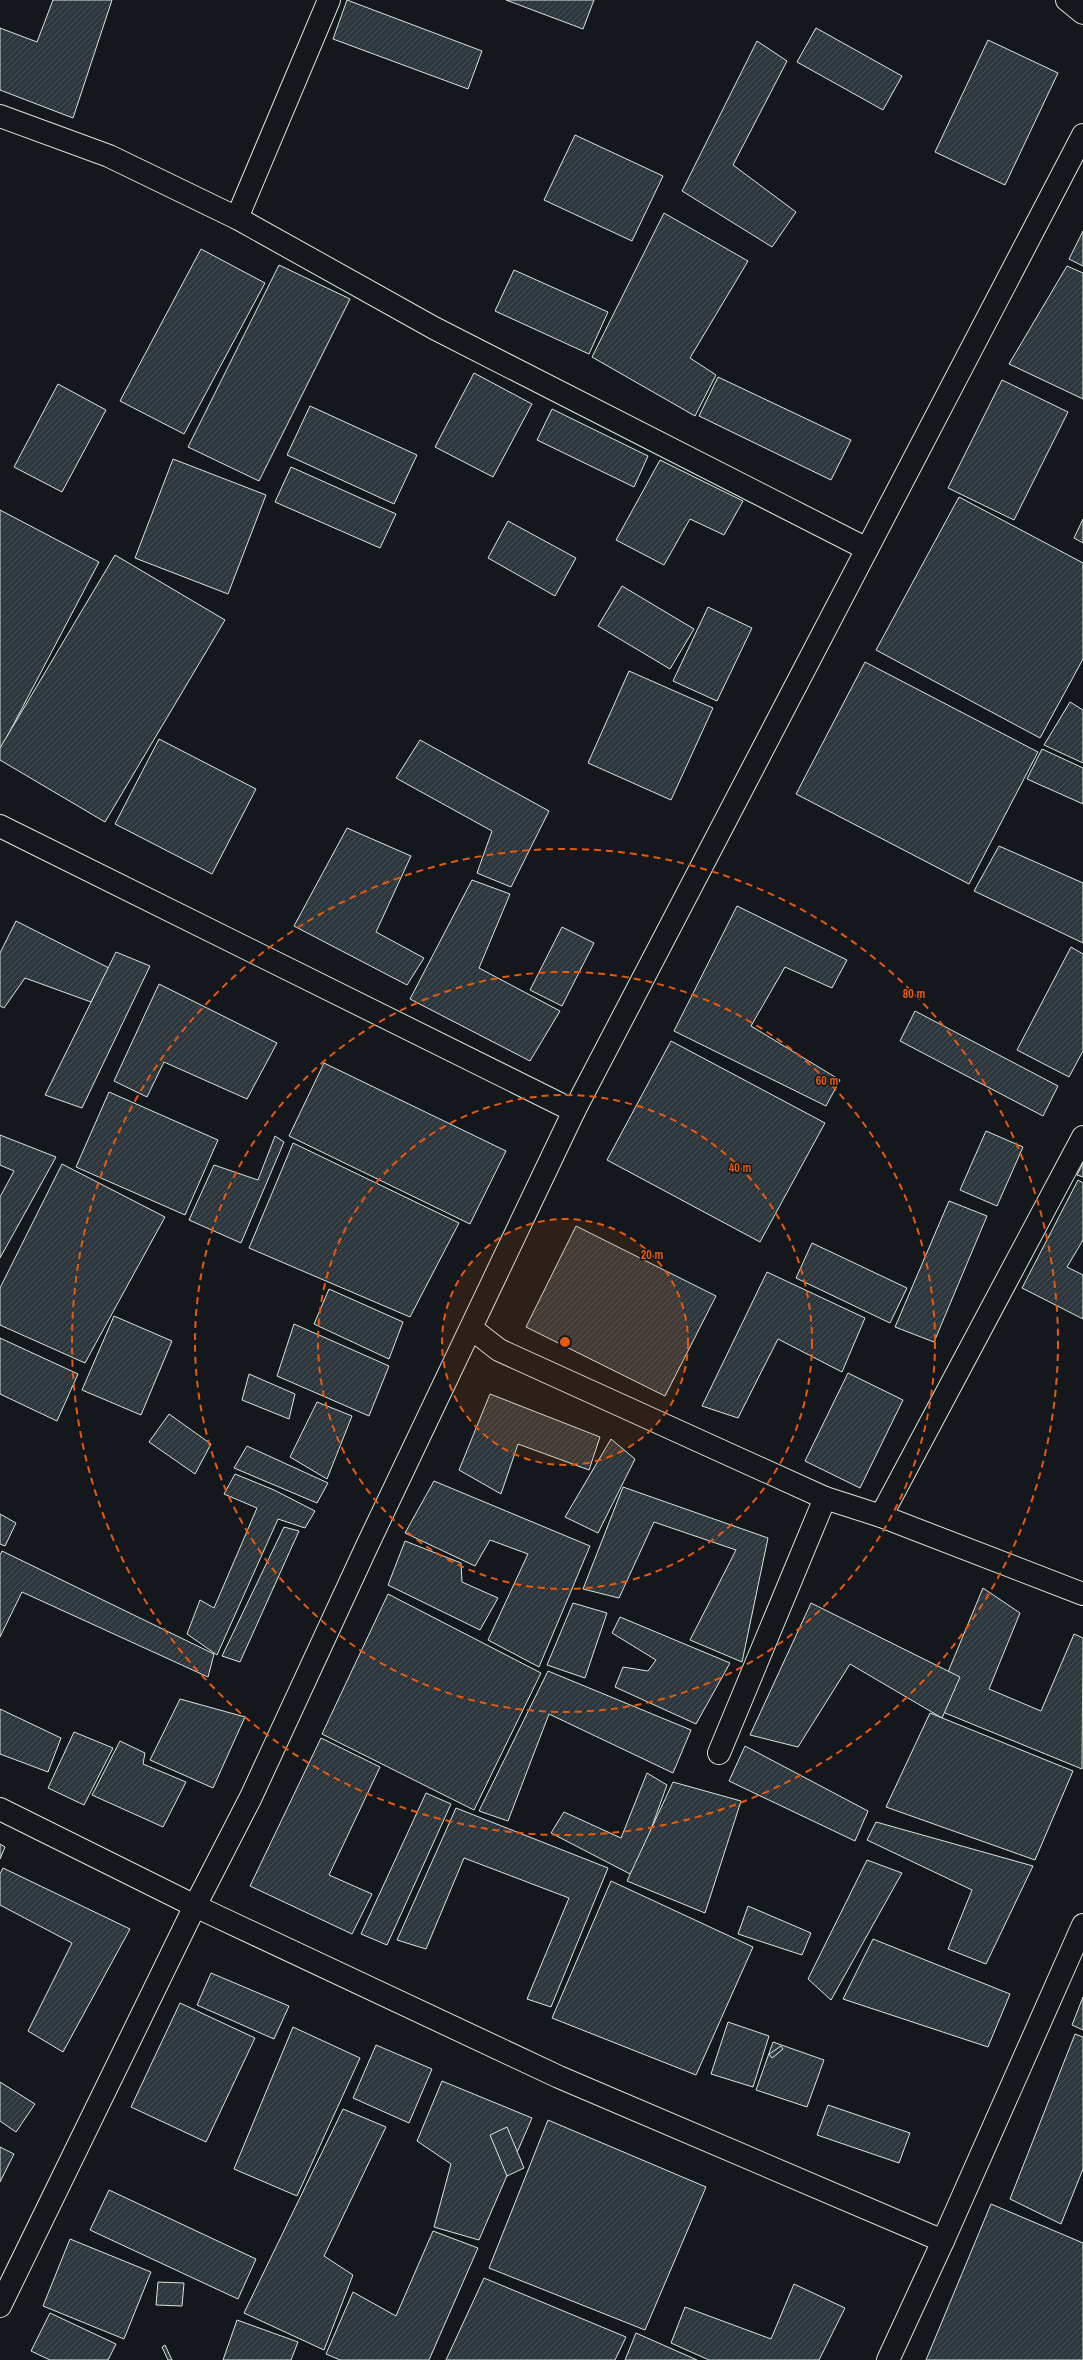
<svg xmlns="http://www.w3.org/2000/svg" width="1083" height="2360" viewBox="0 0 1083 2360" font-family="'Archivo Narrow',sans-serif">
	<style>
		.building { fill: url(#building-hatch); stroke: #d8e6dc }
		.lines { fill: none; stroke-linecap: round; stroke-linejoin: round }
		.minor-casing { stroke: #d8e6dc; stroke-width: 24 }
		.minor { stroke: #14181c; stroke-width: 22 }
		.ring { fill: none; stroke: #e8590c; stroke-width: 2; stroke-dasharray: 7 5 }
		.centre { fill: #e8590c; stroke: #14181c; stroke-width: 2 }
		.ring-label { font-size: 12px; text-anchor: middle; font-weight: bold; fill: #e8590c; stroke: #14181c; stroke-width: 3; stroke-linejoin: round; paint-order: stroke }
	</style>
	<defs>
		<pattern id="building-hatch" width="6" height="6" patternUnits="userSpaceOnUse"><rect width="6" height="6" fill="#2c363c"/><path d="M-1 1l2-2M0 6l6-6M5 7l2-2" fill="none" stroke="#4a5358"/></pattern>
	</defs>
	<rect width="100%" height="100%" fill="#14181c"/>
	<g class="building">
		<path d="M53,0H112L73,118L0,90V28L37,42Z"/>
		<path d="M347,0L482,51L468,89L333,39Z"/>
		<path d="M506,0H594L583,29Z"/>
		<path d="M816,28L902,76L883,110L797,62Z"/>
		<path d="M988,40L1058,73L1005,185L935,152Z"/>
		<path d="M757,41L787,61L733,165L796,212L772,247L682,191Z"/>
		<path d="M575,135L663,176L632,241L544,200Z"/>
		<path d="M664,213L748,261L690,358L716,375L695,416L592,357Z"/>
		<path d="M1083,231V266L1069,259Z"/>
		<path d="M201,249L265,283L184,434L120,401Z"/>
		<path d="M279,265L350,299L259,481L188,447Z"/>
		<path d="M1067,266L1083,273V399L1009,364Z"/>
		<path d="M514,270L608,312L589,354L495,311Z"/>
		<path d="M474,373L532,404L493,477L435,447Z"/>
		<path d="M718,377L851,440L831,480L699,416Z"/>
		<path d="M1002,380L1068,412L1014,520L948,488Z"/>
		<path d="M58,384L106,410L62,492L14,467Z"/>
		<path d="M310,406L417,455L394,504L287,455Z"/>
		<path d="M552,409L648,456L634,487L537,440Z"/>
		<path d="M173,459L266,495L228,594L135,558Z"/>
		<path d="M660,460L743,501L724,535L690,519L664,565L616,540Z"/>
		<path d="M291,467L396,514L380,548L275,502Z"/>
		<path d="M959,497L1083,563V659L1040,738L876,650Z"/>
		<path d="M0,510L99,562L0,750Z"/>
		<path d="M1083,519V543L1074,538Z"/>
		<path d="M508,521L576,558L555,596L488,558Z"/>
		<path d="M115,555L225,620L105,822L0,760V748Z"/>
		<path d="M622,586L694,629L670,669L598,626Z"/>
		<path d="M708,607L752,628L717,701L673,681Z"/>
		<path d="M865,662L1038,752L969,884L796,794Z"/>
		<path d="M629,671L713,708L671,800L588,763Z"/>
		<path d="M1070,702L1083,710V763L1044,745Z"/>
		<path d="M159,739L256,789L212,874L115,824Z"/>
		<path d="M420,740L549,811L511,887L477,873L492,831L396,778Z"/>
		<path d="M1042,749L1083,768V804L1027,779Z"/>
		<path d="M347,828L411,856L376,932L424,958L407,985L294,926Z"/>
		<path d="M999,846L1083,883V943L974,891Z"/>
		<path d="M472,880L510,894L479,968L560,1011L530,1061L410,999Z"/>
		<path d="M737,906L847,960L832,988L785,967L751,1026L840,1080L826,1106L674,1031Z"/>
		<path d="M16,921L109,968L91,1002L25,978L4,1008L0,1006V953Z"/>
		<path d="M562,927L594,943L562,1006L530,990Z"/>
		<path d="M1071,947L1083,954V1051L1069,1077L1017,1050Z"/>
		<path d="M116,952L150,966L82,1108L45,1095Z"/>
		<path d="M159,984L277,1043L247,1099L164,1062L147,1097L114,1081Z"/>
		<path d="M915,1011L1058,1086L1043,1116L900,1041Z"/>
		<path d="M671,1041L825,1123L760,1242L607,1160Z"/>
		<path d="M324,1063L506,1151L470,1224L289,1136Z"/>
		<path d="M109,1092L218,1140L185,1215L76,1167Z"/>
		<path d="M986,1131L1023,1147L997,1206L960,1190Z"/>
		<path d="M0,1135L56,1157L0,1258V1197L14,1171L0,1165Z"/>
		<path d="M275,1136L284,1142L241,1243L189,1220L214,1165L258,1180Z"/>
		<path d="M293,1143L459,1223L410,1317L249,1248Z"/>
		<path d="M1083,1163V1177L1077,1175Z"/>
		<path d="M62,1164L165,1217L85,1363L0,1325V1288Z"/>
		<path d="M1078,1180L1083,1183V1240L1067,1267L1083,1275V1319L1022,1288Z"/>
		<path d="M949,1201L987,1216L934,1342L895,1327Z"/>
		<path d="M576,1226L716,1296L665,1396L526,1327Z"/>
		<path d="M812,1243L907,1288L890,1323L796,1278Z"/>
		<path d="M767,1272L865,1318L842,1372L778,1339L738,1418L702,1406Z"/>
		<path d="M329,1289L403,1322L389,1359L314,1324Z"/>
		<path d="M114,1316L172,1341L141,1415L82,1390Z"/>
		<path d="M294,1324L389,1366L369,1416L277,1376Z"/>
		<path d="M0,1338L78,1374L57,1421L0,1394Z"/>
		<path d="M848,1373L903,1400L860,1488L805,1461Z"/>
		<path d="M249,1374L295,1394L289,1419L242,1400Z"/>
		<path d="M490,1394L600,1437L589,1470L518,1444L501,1494L459,1470Z"/>
		<path d="M317,1402L352,1416L327,1479L290,1457Z"/>
		<path d="M169,1414L211,1444L195,1474L149,1442Z"/>
		<path d="M611,1439L635,1459L598,1533L565,1517Z"/>
		<path d="M247,1446L328,1483L317,1503L234,1468Z"/>
		<path d="M235,1474L274,1490L315,1511L305,1528L278,1519L217,1655L187,1634L200,1600L214,1608L257,1508L224,1494Z"/>
		<path d="M434,1481L590,1546L539,1667L488,1640L528,1554L490,1540L475,1566L405,1533Z"/>
		<path d="M623,1487L768,1538L742,1662L690,1640L736,1550L654,1522L619,1598L583,1589Z"/>
		<path d="M0,1514L16,1523L5,1546L0,1544Z"/>
		<path d="M284,1527L299,1531L240,1662L222,1656Z"/>
		<path d="M405,1541L461,1563L462,1582L498,1598L480,1630L388,1585Z"/>
		<path d="M2,1551L214,1654L208,1677L22,1592L0,1637V1555Z"/>
		<path d="M983,1588L1020,1613L989,1689L1041,1711L1074,1634L1083,1638L1082,1769L933,1708Z"/>
		<path d="M388,1594L541,1673L474,1810L322,1734Z"/>
		<path d="M573,1603L607,1613L585,1678L547,1665Z"/>
		<path d="M811,1603L960,1677L942,1718L850,1664L798,1747L750,1735Z"/>
		<path d="M620,1617L730,1663L696,1724L615,1687L623,1667L648,1671L656,1660L612,1633Z"/>
		<path d="M548,1671L691,1730L673,1773L549,1714L508,1821L479,1811Z"/>
		<path d="M180,1699L245,1717L213,1788L150,1760Z"/>
		<path d="M0,1709L61,1738L48,1772L0,1754Z"/>
		<path d="M930,1713L1073,1771L1035,1860L886,1807Z"/>
		<path d="M74,1732L113,1748L84,1805L48,1788Z"/>
		<path d="M321,1738L380,1767L329,1875L372,1894L352,1934L250,1886Z"/>
		<path d="M120,1741L145,1753L143,1764L186,1782L163,1827L92,1795Z"/>
		<path d="M745,1746L868,1811L855,1841L729,1781Z"/>
		<path d="M647,1773L667,1785L634,1876L551,1833L564,1812L621,1838Z"/>
		<path d="M673,1782L741,1801L705,1913L627,1881Z"/>
		<path d="M426,1793L451,1804L387,1945L361,1934Z"/>
		<path d="M456,1808L608,1868L551,2007L527,1999L569,1898L464,1858L426,1949L397,1940Z"/>
		<path d="M876,1822L1033,1866L986,1964L948,1949L972,1890L867,1840Z"/>
		<path d="M0,1844L5,1847L0,1859Z"/>
		<path d="M867,1860L902,1873L831,2000L808,1979Z"/>
		<path d="M3,1868L130,1929L63,2052L28,2031L72,1943L0,1905V1874Z"/>
		<path d="M611,1881L753,1947L696,2075L552,2018Z"/>
		<path d="M748,1906L811,1933L802,1955L738,1934Z"/>
		<path d="M873,1939L1010,1994L988,2047L843,1999Z"/>
		<path d="M211,1973L289,2006L274,2039L197,2005Z"/>
		<path d="M1083,1997V2030L1072,2025Z"/>
		<path d="M180,2003L255,2038L206,2142L131,2107Z"/>
		<path d="M728,2022L769,2036L753,2087L711,2074Z"/>
		<path d="M293,2027L360,2058L297,2196L234,2169Z"/>
		<path d="M1075,2034L1083,2037V2169L1061,2224L1010,2199Z"/>
		<path d="M773,2042L824,2060L807,2107L756,2090Z"/>
		<path d="M376,2045L432,2069L409,2123L353,2098Z"/>
		<path d="M781,2046L783,2049L772,2058L769,2054Z"/>
		<path d="M442,2081L532,2118L479,2240L434,2227L451,2164L417,2141Z"/>
		<path d="M0,2082L35,2104L16,2132L0,2121Z"/>
		<path d="M828,2105L910,2133L899,2163L817,2135Z"/>
		<path d="M343,2109L386,2127L324,2256L353,2275L324,2350L244,2313Z"/>
		<path d="M548,2120L706,2187L645,2330L489,2268Z"/>
		<path d="M507,2127L524,2168L507,2176L490,2135Z"/>
		<path d="M0,2147L14,2154L0,2182Z"/>
		<path d="M109,2190L256,2259L238,2299L90,2230Z"/>
		<path d="M991,2204L1083,2243V2360H926Z"/>
		<path d="M433,2231L478,2248L429,2360H340L326,2354L353,2292L396,2316Z"/>
		<path d="M70,2239L151,2272L124,2339L43,2306Z"/>
		<path d="M484,2278L626,2337L615,2360H446Z"/>
		<path d="M158,2282L184,2283L182,2306L156,2305Z"/>
		<path d="M794,2284L845,2308L819,2360H709L671,2343L685,2307L771,2339Z"/>
		<path d="M50,2313L116,2344L108,2360H50L31,2351Z"/>
		<path d="M237,2320L298,2342L291,2360H223Z"/>
		<path d="M636,2333L697,2360H625Z"/>
		<path d="M165,2345L172,2360H168L162,2347Z"/>
	</g>
	<g class="lines">
		<g class="minor-casing">
			<g id="minor">
				<path d="M1067,0L1083,13"/>
				<path d="M0,116L109,156L237,218L434,328L867,549"/>
				<path d="M237,218L329,0"/>
				<path d="M0,826L574,1111L367,1546L251,1797L195,1906L0,2306"/>
				<path d="M574,1111L1083,135"/>
				<path d="M472,1329L499,1350L825,1498L881,1516L1083,1594"/>
				<path d="M881,1516L1083,1137"/>
				<path d="M719,1753L825,1498"/>
				<path d="M0,1809L195,1906L559,2077L943,2241L888,2360"/>
				<path d="M943,2241L1083,1925"/>
			</g>
		</g>
		<use href="#minor" class="minor"/>
	</g>
	<circle cx="565" cy="1342" r="123" fill="#e8590c" fill-opacity=".12"/>
	<g class="ring">
		<circle cx="565" cy="1342" r="123"/>
		<circle cx="565" cy="1342" r="247"/>
		<circle cx="565" cy="1342" r="370"/>
		<circle cx="565" cy="1342" r="493"/>
	</g>
	<circle cx="565" cy="1342" r="6" class="centre"/>
	<g class="ring-label">
		<text x="914" y="998">80 m</text>
		<text x="827" y="1085">60 m</text>
		<text x="740" y="1172">40 m</text>
		<text x="652" y="1259">20 m</text>
	</g>
</svg>
